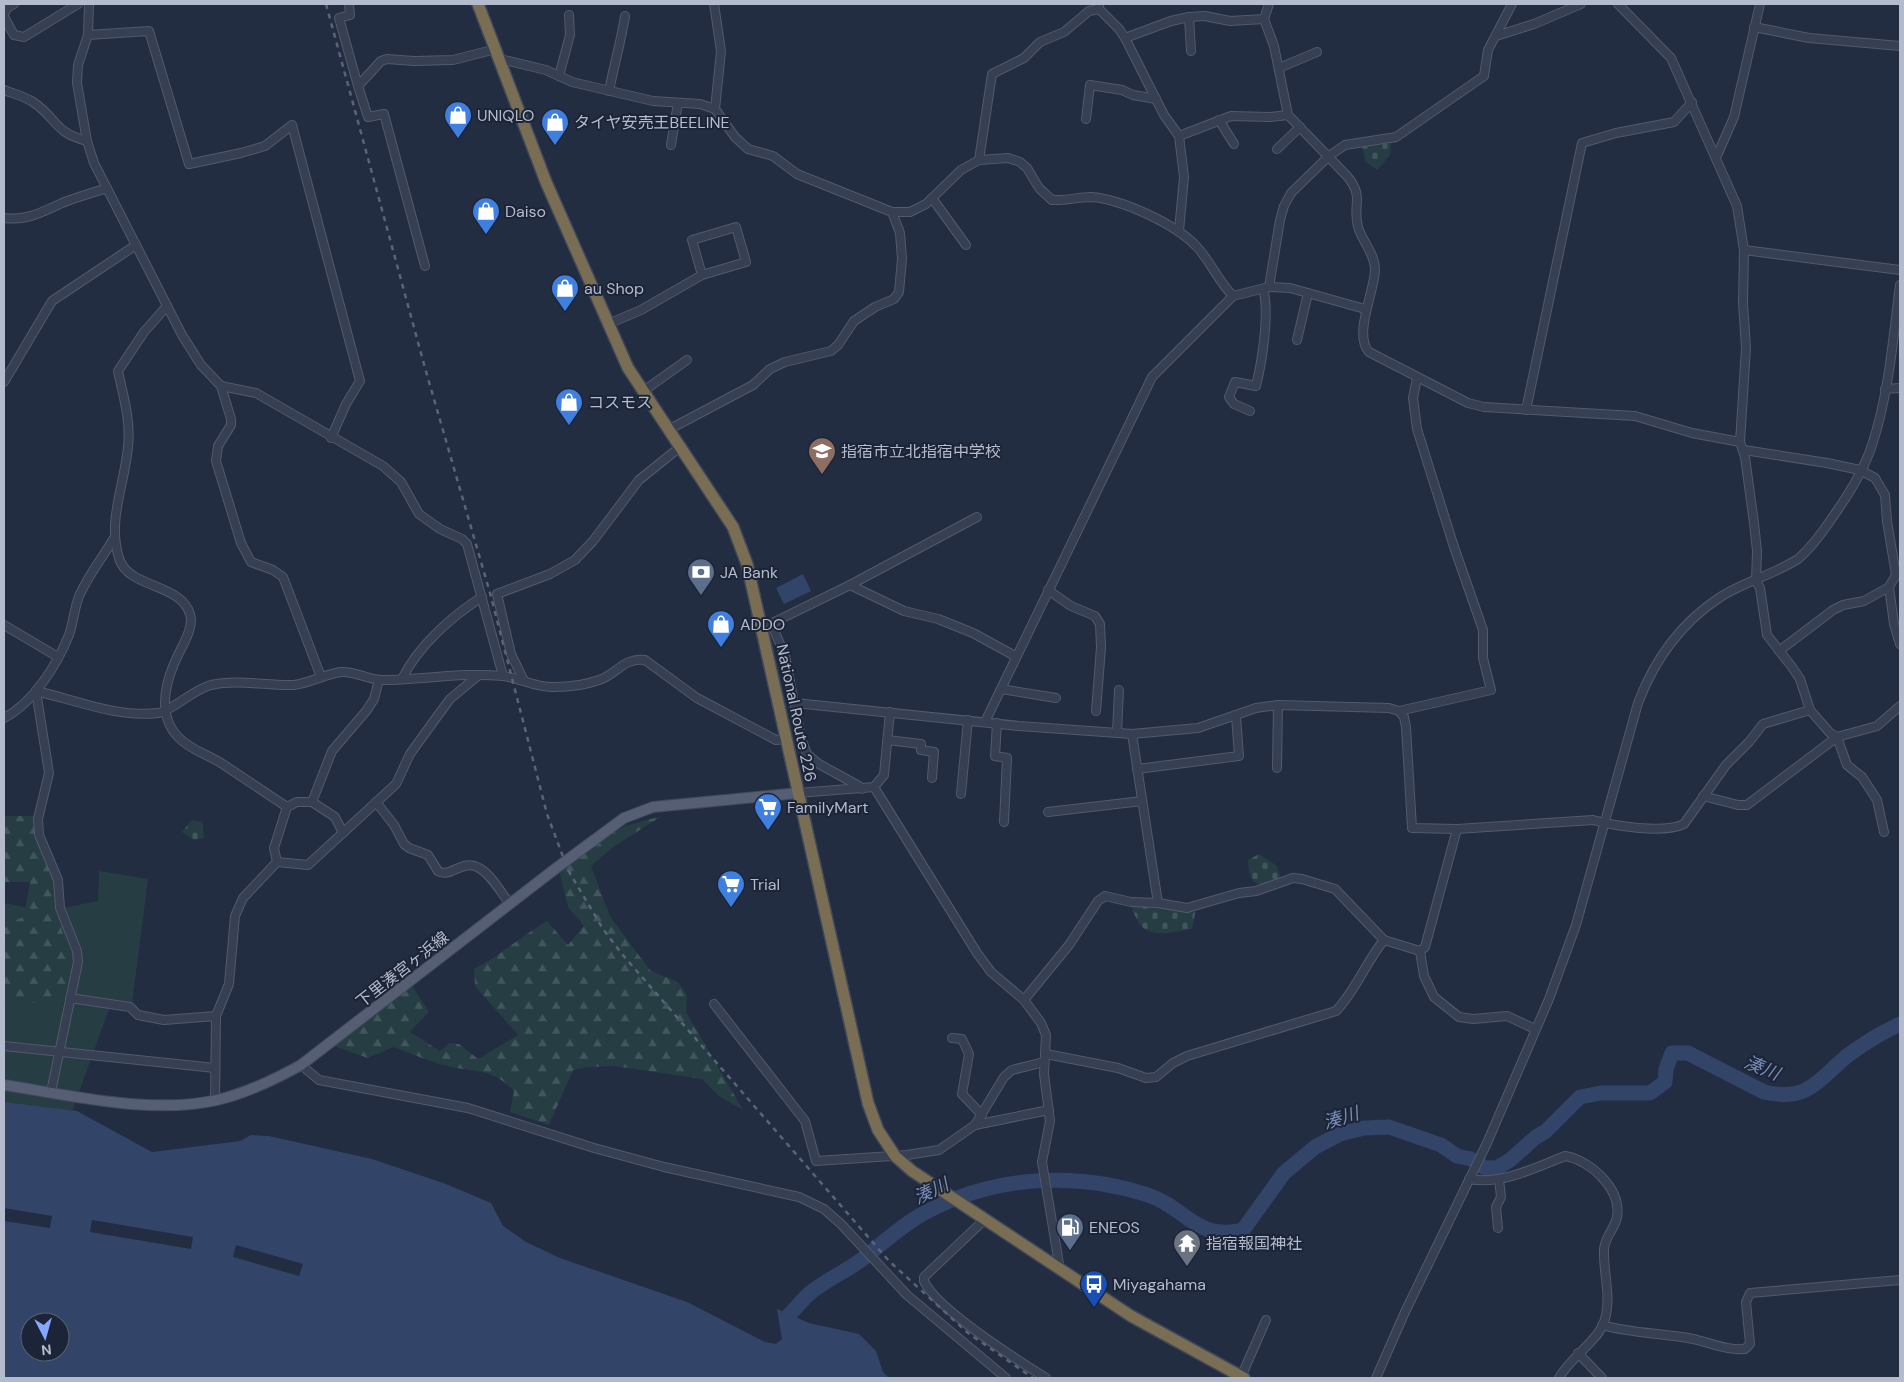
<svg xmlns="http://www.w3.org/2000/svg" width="1904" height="1382" viewBox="0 0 1904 1382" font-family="'DM Sans','Noto Sans JP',sans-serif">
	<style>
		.green { fill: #253d43 }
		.forest { fill: url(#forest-firs) }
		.cemetery { fill: url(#cemetery-stones) }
		.water { fill: #334469; fill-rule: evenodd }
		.pier { fill: #222d42 }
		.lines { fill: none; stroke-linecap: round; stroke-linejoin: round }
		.river { stroke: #334469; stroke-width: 15 }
		.minor-casing { stroke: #525a6c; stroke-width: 10 }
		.major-casing { stroke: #41485b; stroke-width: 12 }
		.highway-casing { stroke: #3f4759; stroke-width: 14 }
		.minor { stroke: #373f52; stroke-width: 8 }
		.major { stroke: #555e72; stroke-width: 10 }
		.highway { stroke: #796e53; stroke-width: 11 }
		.rail { stroke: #596379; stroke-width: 2.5; stroke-dasharray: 5 5; stroke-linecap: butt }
		.major-bridge-casing { stroke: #41485b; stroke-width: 12; stroke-linecap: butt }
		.major-bridge { stroke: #555e72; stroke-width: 10 }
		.labels { text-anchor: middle; stroke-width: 4; stroke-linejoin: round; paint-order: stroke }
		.poi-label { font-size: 16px; fill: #b4bbcc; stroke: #1c2437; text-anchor: start }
		.street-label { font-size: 16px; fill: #b4bbcc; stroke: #1c2437 }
		.water-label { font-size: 18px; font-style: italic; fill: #788db7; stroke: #1c2437 }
	</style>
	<defs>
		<pattern id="forest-firs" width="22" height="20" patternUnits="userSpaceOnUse" patternTransform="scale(1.25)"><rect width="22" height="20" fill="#253d43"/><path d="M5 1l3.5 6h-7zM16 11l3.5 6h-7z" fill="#42575d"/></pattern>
		<pattern id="cemetery-stones" width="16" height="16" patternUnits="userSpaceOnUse" patternTransform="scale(1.25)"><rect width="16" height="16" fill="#253d43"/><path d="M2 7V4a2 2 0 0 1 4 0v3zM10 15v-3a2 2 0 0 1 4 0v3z" fill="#42575d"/></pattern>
	</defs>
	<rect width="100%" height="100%" fill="#222d42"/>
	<path class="green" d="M99,871L148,879L132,1004L112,1001L4,1299V903L66,915L63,908L98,901Z"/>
	<g class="forest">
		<path d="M4,816H36L39,845L55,875L62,931L72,950L70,989L34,1003L4,1001V924L24,917L30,882H4Z"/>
		<path d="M662,816L616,845L591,866L610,916L634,949L651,971L678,982L687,995L686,1012L743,1110L719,1096L702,1079L615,1066L587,1067L573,1070L549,1125L510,1112L514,1091C491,1066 470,1073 443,1065C426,1060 410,1053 394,1047L368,1058L331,1045L411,984L429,1012L410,1032L440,1051L450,1043L459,1044L478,1059L518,1035L475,986L474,969C500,956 521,936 547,921L568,945L584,926L568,907L558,866L625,826Z"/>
	</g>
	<g class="cemetery">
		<path d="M1391,143L1390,155L1377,170L1366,162L1362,147Z"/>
		<path d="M192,820L202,822L204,838L194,840L182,832Z"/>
		<path d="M1259,854L1277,866L1281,879L1262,886C1249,880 1249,874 1248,860Z"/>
		<path d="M1133,905C1154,905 1175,912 1196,909L1192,929C1179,931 1154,938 1142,927C1138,923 1135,915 1132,910Z"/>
	</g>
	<g class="water">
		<path d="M803,574L811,591L784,604L776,588Z"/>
		<path d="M4,1102L77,1111L152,1152L240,1141L251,1135L269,1136L372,1159L446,1184L491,1203L503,1226L526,1242L560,1258L687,1302L765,1342L776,1344L782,1339L777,1309L809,1323L859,1334L876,1351L883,1372L889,1378H4ZM30,1322H60V1352H30Z"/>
	</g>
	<g class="pier">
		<path d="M4,1208L52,1216L50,1228L4,1221Z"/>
		<path d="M92,1220L193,1237L191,1249L90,1232Z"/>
		<path d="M236,1245L303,1264L299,1276L233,1257Z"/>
	</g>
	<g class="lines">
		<path class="river" d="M789,1315C796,1308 803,1299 810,1293C826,1280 845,1272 861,1260C882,1244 904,1223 928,1211C995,1176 1076,1171 1148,1195C1187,1208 1195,1241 1243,1230L1284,1173L1315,1147L1340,1134L1364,1128L1389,1127L1441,1145L1457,1156L1471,1159L1485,1168H1497L1510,1160L1536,1137L1546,1131L1580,1097L1601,1093H1650L1665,1082L1666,1069L1672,1053H1688L1764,1092C1808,1102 1817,1081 1847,1056C1864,1043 1881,1033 1900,1024"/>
		<g class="minor-casing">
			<g id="minor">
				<path d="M89,4L88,35L78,65L77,83L87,141L94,163L182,335L201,365L221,386L231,419V425L218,446L216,461L241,543L251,562L273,570L283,577L321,677"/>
				<path d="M349,4L350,15L339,18L358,86"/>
				<path d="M714,4L721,51L715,109"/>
				<path d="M1099,4V9L1119,29L1125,38L1171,21L1189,17L1205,16L1230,21L1264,19"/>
				<path d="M1269,4L1264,19L1274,46L1288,115L1347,176C1365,198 1352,203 1358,227C1362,241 1375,254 1375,269C1375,291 1353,334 1369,352L1468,403L1484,407L1635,416L1692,433L1740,442"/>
				<path d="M1618,4L1671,58L1737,206L1744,250L1743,303L1746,348L1740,442L1745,457L1754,523L1757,551L1756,581L1760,588L1767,635L1792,667L1800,679L1810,710L1830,733L1837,737L1847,765L1862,777L1877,800L1884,832"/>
				<path d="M4,14L7,8L14,4"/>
				<path d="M4,17L14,35L24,37L78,4"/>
				<path d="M1189,17L1191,51"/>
				<path d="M1754,27L1809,38L1900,46"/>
				<path d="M88,35L149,31L189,164L241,153L265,146L292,125L360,381L346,404L331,438"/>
				<path d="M1496,36L1534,24L1581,4"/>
				<path d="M1125,38L1164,115L1179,136L1184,177L1179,231"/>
				<path d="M500,59L546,70L572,82L653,101L700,104L715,109L735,137L748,149L773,156L797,174L892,212H910L926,204L961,170L979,160L1008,158L1020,162L1027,168L1039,188L1052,200C1065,201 1078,197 1091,197C1121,199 1176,224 1197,247C1211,262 1218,281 1233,296"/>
				<path d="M1279,68L1317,52"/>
				<path d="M559,76L570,35L569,15"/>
				<path d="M4,90C14,94 24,96 33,102C58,119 53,132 87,141"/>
				<path d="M609,91C614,65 621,42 625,16"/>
				<path d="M1086,119L1090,85L1122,90L1133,95L1156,99"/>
				<path d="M1219,120L1234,144"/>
				<path d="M1179,136L1231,116L1270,117L1288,115"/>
				<path d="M671,145L678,103"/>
				<path d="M1277,149L1300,127"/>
				<path d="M1716,158L1734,117L1760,4"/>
				<path d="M979,160L992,74L1024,58L1040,42L1064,32L1089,11L1099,9"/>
				<path d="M932,198L966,245"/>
				<path d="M4,218C27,221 42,212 62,203C77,197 92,193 107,188"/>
				<path d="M1744,250L1900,270"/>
				<path d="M425,266L384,114L368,117L358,86L381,61L387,59L414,61L453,60L496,49"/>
				<path d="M1269,287L1280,220L1284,206L1291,193L1329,156L1345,145L1396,137L1484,76L1488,50L1512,4"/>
				<path d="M167,306L144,332L118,371C123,395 131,421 128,446C125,485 106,522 120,561C131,588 181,584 190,614C195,629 179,650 174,664C162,692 158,726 188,745C199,753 213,757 224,765C245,779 266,793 287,807"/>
				<path d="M608,324L641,310L702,275L746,262L736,227L692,240L702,275"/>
				<path d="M1297,340L1308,293"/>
				<path d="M4,382L52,301L136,245"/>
				<path d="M221,386L256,393L383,466L401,482L419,514L440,529L462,539L467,544L503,676"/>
				<path d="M1885,389L1900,388"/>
				<path d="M642,392L687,360"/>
				<path d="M1526,410L1582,143L1616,133L1674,122L1692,102"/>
				<path d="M1250,411L1234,404L1229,397L1235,382L1256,386C1262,362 1270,312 1263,289"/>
				<path d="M668,430L753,385L770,369L785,362L831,351L838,345L854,321L875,307L894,299L899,292L902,259L900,233L892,212"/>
				<path d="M1744,450L1827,463L1860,470L1875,478L1885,495L1887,521L1896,575L1889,587L1864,601L1843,605L1833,610L1779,651"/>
				<path d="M850,585L904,611L938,619L973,633L1015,656"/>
				<path d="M1889,587L1894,624L1900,644"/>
				<path d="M1048,590L1071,606L1095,616L1100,624L1101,647L1096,711"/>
				<path d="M4,625L58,657"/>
				<path d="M772,625L785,656L801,738L807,754L819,764L859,786L862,789"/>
				<path d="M762,628L850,585L977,517"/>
				<path d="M402,679C418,646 452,616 482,597"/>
				<path d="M523,679L511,654L497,594L550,574L575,560L593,541L639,480L680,447"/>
				<path d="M1001,689L1056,698"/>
				<path d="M36,691C76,700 117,718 158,713C172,711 192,690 211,685C238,679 267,686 294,685C311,683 325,674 341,672C356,671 368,680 382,680C422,680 462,672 503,676C520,678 536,688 554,687C568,687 585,685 599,680C617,674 624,657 645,660L697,698L776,740L786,739"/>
				<path d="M36,691L49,773L38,819L39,835L58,880L60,908L77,951L78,962L51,1092"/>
				<path d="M795,703L1019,726L1132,734L1198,728L1256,708L1278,705L1389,708L1399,711L1491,690L1483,658V630L1454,547L1417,429L1413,398L1417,378"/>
				<path d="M1399,711L1404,717L1406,727L1412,828L1457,829L1593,820C1615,826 1663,834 1684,824L1726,765L1749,742L1763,724L1810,710"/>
				<path d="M4,718C33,703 57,665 69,635C74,621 74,607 80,594C89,574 103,557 114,538"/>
				<path d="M985,722L1152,377L1233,296L1269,287L1290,288L1365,309"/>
				<path d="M997,723L995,756L1007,758L1004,822"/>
				<path d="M1117,733L1119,690"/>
				<path d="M1132,734L1158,903"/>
				<path d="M887,740L921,744V750L934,752L932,778"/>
				<path d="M1277,768L1278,705"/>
				<path d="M1137,769L1239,756L1236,716"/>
				<path d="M874,787L977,953L991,972L1024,1000L1041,1023L1046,1035L1044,1074L1050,1121L1042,1162L1060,1270"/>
				<path d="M798,793L874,787L884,775L890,712"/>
				<path d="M961,794L968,720"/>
				<path d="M1703,796L1738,805H1747L1837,737L1877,726L1900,706"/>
				<path d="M312,802L335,817L343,833"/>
				<path d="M376,802L394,825L404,844L409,848L428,855L438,871C450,879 462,858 479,868C492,875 501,893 510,904"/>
				<path d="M1048,812L1142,801"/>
				<path d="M277,862L274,848L287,807L297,802H312L332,751L367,710L374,699L379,680"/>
				<path d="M1420,951L1424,976L1434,997L1459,1017L1473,1019L1507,1016L1535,1029"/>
				<path d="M70,998L130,1007L138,1015L164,1020L216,1016"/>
				<path d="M1024,1000L1069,945L1098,901L1105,896L1131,902L1158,903L1187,908L1239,893L1256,891L1293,878L1302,879L1335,889L1384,940"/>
				<path d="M714,1004L805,1121L816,1161L907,1155L939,1150L975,1125L1004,1077L1012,1070L1044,1062"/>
				<path d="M952,1038L962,1039L969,1054L962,1094L982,1115"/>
				<path d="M4,1046L215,1068"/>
				<path d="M1046,1054L1118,1068L1146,1078L1156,1077L1173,1063L1187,1056L1336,1011C1356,990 1366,962 1384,940L1420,951L1425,947L1457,829"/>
				<path d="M301,1065L319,1080L468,1108L594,1148L664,1167L799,1197L824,1209L841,1224L907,1295L1006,1378"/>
				<path d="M215,1101L216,1016L229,984L235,916L243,898L277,862L308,865L396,784L410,754L436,718L450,699L479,675"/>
				<path d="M975,1125L1049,1110"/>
				<path d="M1469,1179C1501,1185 1535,1168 1565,1156C1590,1160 1622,1189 1617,1217C1615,1228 1605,1237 1604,1249C1603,1275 1613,1300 1603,1325C1594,1344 1570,1358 1559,1378"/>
				<path d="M984,1220L924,1277V1281C936,1308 1019,1361 1046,1378"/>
				<path d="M1498,1228L1496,1207L1501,1197L1499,1179"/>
				<path d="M1602,1325C1630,1333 1659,1333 1688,1338C1707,1341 1726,1351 1745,1349L1750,1344L1746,1302L1750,1293L1900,1280"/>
				<path d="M1578,1353L1602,1378"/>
				<path d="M1241,1377L1266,1320"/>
				<path d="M1376,1378L1405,1312L1487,1143L1549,999L1576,925L1638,703C1654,661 1681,623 1719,598C1743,582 1773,575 1798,559C1812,547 1822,533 1832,518C1847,497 1864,470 1872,445C1889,394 1893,338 1900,285"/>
			</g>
		</g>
		<g class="major-casing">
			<g id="major">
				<path d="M590,843L624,818L653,807L798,793"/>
				<path d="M4,1085C70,1095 151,1115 217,1100C247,1093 274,1080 301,1065L555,869"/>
			</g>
		</g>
		<g class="highway-casing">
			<path id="highway" d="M478,4L546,182L628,368L733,527L747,564L868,1103L878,1130L895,1156L912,1171L1131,1316L1244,1378"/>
		</g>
		<use href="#minor" class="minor"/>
		<use href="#major" class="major"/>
		<use href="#highway" class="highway"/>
		<path class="rail" d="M326,4L425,368L490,593L547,814L568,870L603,929L622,954L889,1261L968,1333L1033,1378"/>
		<g class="major-bridge-casing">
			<path id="major-bridge" d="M555,869L590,843"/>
		</g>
		<use href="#major-bridge" class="major-bridge"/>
	</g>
	<defs>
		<g id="shop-pin" transform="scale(1.4375)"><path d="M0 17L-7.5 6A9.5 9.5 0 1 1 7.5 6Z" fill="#3f7fe0" stroke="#1c2437"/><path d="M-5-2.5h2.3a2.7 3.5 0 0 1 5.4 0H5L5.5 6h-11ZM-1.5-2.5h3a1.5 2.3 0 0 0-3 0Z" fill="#fff"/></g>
		<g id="school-pin" transform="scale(1.4375)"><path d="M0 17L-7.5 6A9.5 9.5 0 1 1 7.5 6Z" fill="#8d6e63" stroke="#1c2437"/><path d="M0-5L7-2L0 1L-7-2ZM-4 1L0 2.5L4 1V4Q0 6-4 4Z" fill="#fff"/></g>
		<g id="bank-pin" transform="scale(1.4375)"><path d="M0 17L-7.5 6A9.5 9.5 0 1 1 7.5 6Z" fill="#5c6f8a" stroke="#1c2437"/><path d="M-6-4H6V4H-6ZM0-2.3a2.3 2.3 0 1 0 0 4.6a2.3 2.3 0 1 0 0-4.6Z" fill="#fff"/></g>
		<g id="supermarket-pin" transform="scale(1.4375)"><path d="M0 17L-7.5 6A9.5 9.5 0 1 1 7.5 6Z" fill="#3f7fe0" stroke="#1c2437"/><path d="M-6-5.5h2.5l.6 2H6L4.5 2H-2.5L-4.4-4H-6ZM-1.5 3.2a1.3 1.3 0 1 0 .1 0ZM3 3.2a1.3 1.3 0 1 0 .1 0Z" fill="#fff"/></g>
		<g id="fuel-pin" transform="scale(1.4375)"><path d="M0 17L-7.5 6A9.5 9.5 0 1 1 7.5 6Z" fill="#5c6f8a" stroke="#1c2437"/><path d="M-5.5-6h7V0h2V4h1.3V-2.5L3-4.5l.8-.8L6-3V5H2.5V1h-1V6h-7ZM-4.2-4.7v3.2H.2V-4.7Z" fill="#fff"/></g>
		<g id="temple-pin" transform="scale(1.4375)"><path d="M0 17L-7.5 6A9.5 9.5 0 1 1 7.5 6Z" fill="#6b7280" stroke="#1c2437"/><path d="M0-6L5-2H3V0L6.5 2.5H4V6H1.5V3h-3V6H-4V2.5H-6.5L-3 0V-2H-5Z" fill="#fff"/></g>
		<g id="bus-pin" transform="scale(1.4375)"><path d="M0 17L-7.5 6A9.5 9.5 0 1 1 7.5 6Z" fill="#1a4fb4" stroke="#1c2437"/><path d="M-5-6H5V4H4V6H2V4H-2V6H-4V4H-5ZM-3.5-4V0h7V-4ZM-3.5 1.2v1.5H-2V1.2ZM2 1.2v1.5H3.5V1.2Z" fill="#fff"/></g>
	</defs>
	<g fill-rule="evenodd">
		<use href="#shop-pin" x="458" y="115"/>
		<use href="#shop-pin" x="555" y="122"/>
		<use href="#shop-pin" x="486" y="211"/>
		<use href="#shop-pin" x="565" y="288"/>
		<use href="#shop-pin" x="569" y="402"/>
		<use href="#school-pin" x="822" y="451"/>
		<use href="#bank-pin" x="701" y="572"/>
		<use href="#shop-pin" x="721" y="624"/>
		<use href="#supermarket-pin" x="768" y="807"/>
		<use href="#supermarket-pin" x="731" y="884"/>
		<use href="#fuel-pin" x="1070" y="1227"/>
		<use href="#temple-pin" x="1187" y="1243"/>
		<use href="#bus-pin" x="1094" y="1284"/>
	</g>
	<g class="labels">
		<g class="poi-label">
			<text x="477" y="121">UNIQLO</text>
			<text x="574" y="128">タイヤ安売王BEELINE</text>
			<text x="505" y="217">Daiso</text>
			<text x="584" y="294">au Shop</text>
			<text x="588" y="408">コスモス</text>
			<text x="841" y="457">指宿市立北指宿中学校</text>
			<text x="720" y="578">JA Bank</text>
			<text x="740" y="630">ADDO</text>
			<text x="787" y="813">FamilyMart</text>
			<text x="750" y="890">Trial</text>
			<text x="1089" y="1233">ENEOS</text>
			<text x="1206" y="1249">指宿報国神社</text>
			<text x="1113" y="1290">Miyagahama</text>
		</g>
		<g class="street-label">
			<text transform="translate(797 713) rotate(78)" y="6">National Route 226</text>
			<text transform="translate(402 969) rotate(-38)" y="6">下里湊宮ヶ浜線</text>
		</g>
		<g class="water-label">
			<text transform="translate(1762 1068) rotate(22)" y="6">湊川</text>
			<text transform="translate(1341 1118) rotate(-17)" y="6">湊川</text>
			<text transform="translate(931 1191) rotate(-26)" y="6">湊川</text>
		</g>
	</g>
	<rect width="1904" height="1382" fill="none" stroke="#b4bbcc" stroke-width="10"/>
	<g transform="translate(45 1337) rotate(174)"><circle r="24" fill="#1c2437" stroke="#596073"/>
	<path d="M0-4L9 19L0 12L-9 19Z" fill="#86a8ff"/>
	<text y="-8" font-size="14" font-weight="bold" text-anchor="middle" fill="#b4bbcc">N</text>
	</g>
</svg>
